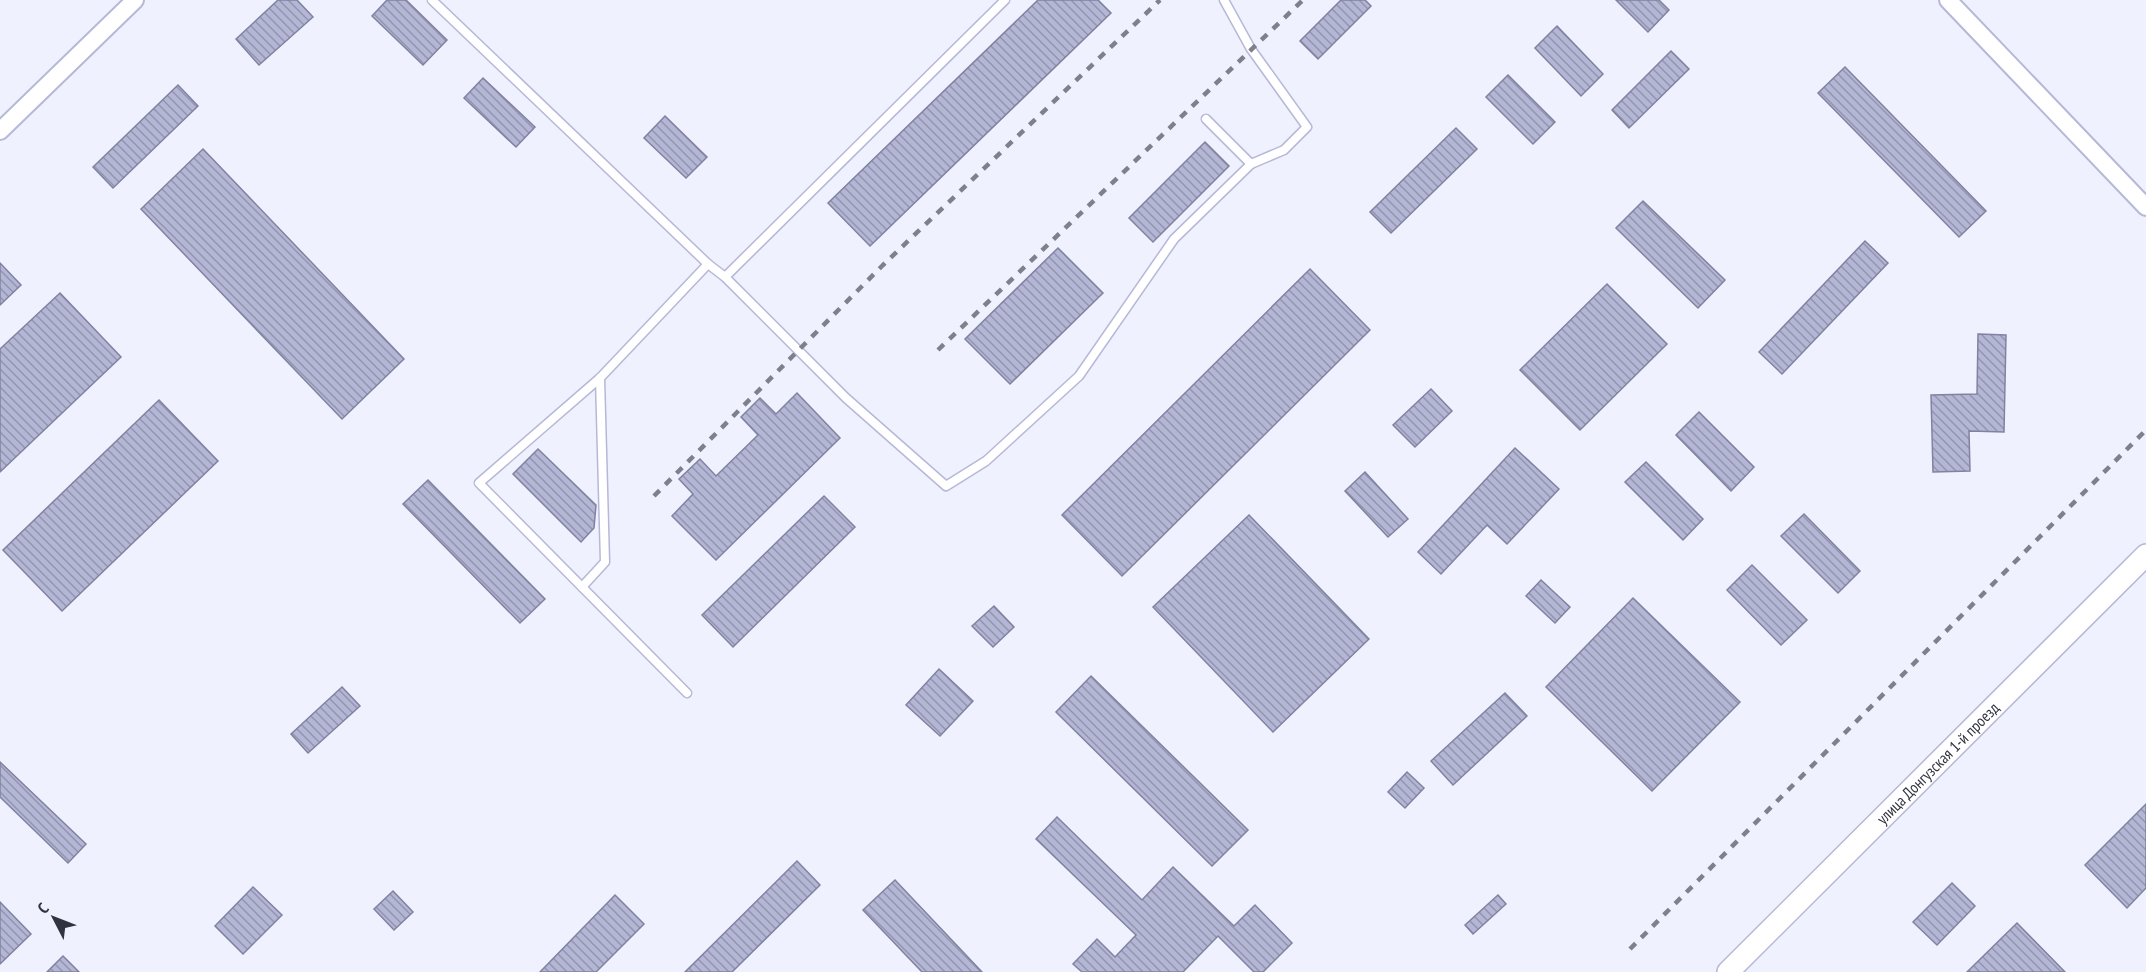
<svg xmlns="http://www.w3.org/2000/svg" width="2146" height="972" viewBox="0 0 2146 972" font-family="'PT Sans Narrow',sans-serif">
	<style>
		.building { fill: url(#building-back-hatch); stroke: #8182a0; stroke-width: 1.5 }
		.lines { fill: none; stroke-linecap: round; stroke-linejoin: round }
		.service-casing { stroke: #b6b8d7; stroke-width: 11 }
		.minor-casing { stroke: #b6b8d7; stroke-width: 20 }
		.tertiary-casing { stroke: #b6b8d7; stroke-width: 24 }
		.service { stroke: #fff; stroke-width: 8 }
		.minor { stroke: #fff; stroke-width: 16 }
		.tertiary { stroke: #fff; stroke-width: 21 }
		.rail { stroke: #7f808d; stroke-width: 4.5; stroke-dasharray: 8 8; stroke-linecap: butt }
		.labels { text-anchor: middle; stroke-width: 4.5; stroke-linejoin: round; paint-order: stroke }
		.street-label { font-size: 16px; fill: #32333f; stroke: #f0f1fe }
	</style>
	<defs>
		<pattern id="building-back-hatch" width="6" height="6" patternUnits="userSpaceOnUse" patternTransform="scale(1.5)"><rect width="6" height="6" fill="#b4b6d5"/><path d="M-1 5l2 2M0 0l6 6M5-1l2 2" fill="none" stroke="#9395ae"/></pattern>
	</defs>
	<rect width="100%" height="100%" fill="#f0f1fe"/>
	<g class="building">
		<path d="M278,0H297L313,17L259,65L236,39Z"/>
		<path d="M387,0H406L447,40L423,65L372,16Z"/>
		<path d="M1038,0H1098L1111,13L870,246L828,203Z"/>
		<path d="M1341,0H1365L1371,6L1318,59L1300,41Z"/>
		<path d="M1616,0H1659L1669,10L1648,32Z"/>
		<path d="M1557,26L1603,74L1581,96L1535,48Z"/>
		<path d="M1671,51L1689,69L1629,128L1612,110Z"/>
		<path d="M1845,67L1986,211L1959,237L1818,93Z"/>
		<path d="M1508,75L1555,122L1533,144L1486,97Z"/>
		<path d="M483,78L535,127L516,147L464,98Z"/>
		<path d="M178,85L198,106L113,188L93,167Z"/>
		<path d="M665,116L707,157L686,178L644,138Z"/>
		<path d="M1456,128L1477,149L1391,233L1370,212Z"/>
		<path d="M1205,142L1229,166L1153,242L1129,218Z"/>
		<path d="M203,149L404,359L342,419L141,209Z"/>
		<path d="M1643,201L1725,280L1698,308L1616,228Z"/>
		<path d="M1865,241L1888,263L1782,374L1759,352Z"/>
		<path d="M1058,248L1103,293L1010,384L965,339Z"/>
		<path d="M0,263L21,285L0,305Z"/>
		<path d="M1310,269L1370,330L1122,576L1062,515Z"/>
		<path d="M1607,284L1667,344L1580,430L1520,370Z"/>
		<path d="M60,293L121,357L0,472V349Z"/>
		<path d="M1978,334L2006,335L2004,432L1969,431L1970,471L1933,472L1931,395L1977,394Z"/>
		<path d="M1431,389L1452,411L1415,447L1393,425Z"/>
		<path d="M797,393L840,438L716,560L672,516L693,494L679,479L700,459L716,476L758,435L741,417L760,398L776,414Z"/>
		<path d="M159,400L218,461L62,611L3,550Z"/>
		<path d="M1699,412L1754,467L1731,491L1676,435Z"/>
		<path d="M1515,448L1559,489L1507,544L1487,525L1441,574L1418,552Z"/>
		<path d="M538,449L596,505L594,528L581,542L513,474Z"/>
		<path d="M1646,462L1703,519L1683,540L1625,482Z"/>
		<path d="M1365,472L1408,519L1388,537L1345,491Z"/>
		<path d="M428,480L545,599L520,623L403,504Z"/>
		<path d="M824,496L855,527L733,647L702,615Z"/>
		<path d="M1804,514L1860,571L1838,593L1781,536Z"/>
		<path d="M1249,515L1369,639L1273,732L1153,607Z"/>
		<path d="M1752,565L1807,620L1781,645L1727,590Z"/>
		<path d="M1541,580L1570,607L1555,623L1526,596Z"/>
		<path d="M1633,598L1740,702L1652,791L1546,687Z"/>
		<path d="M994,606L1014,627L993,647L972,626Z"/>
		<path d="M939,669L973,701L940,736L906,705Z"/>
		<path d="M1091,676L1248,830L1212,866L1056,712Z"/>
		<path d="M342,687L360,706L308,753L291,734Z"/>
		<path d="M1505,693L1527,716L1453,785L1431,761Z"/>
		<path d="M0,762L86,844L68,863L0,797Z"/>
		<path d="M1407,772L1424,788L1405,808L1388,792Z"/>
		<path d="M2146,804V888L2127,908L2085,865Z"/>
		<path d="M1057,817L1142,900L1173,867L1234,926L1255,905L1292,943L1263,972H1254L1218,936L1183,972H1082L1073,964L1097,939L1115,957L1136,935L1036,839Z"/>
		<path d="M797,861L820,885L732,972H685Z"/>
		<path d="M895,880L982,972H922L863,910Z"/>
		<path d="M1952,883L1975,906L1937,945L1913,922Z"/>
		<path d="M253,887L282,915L243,954L215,926Z"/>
		<path d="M393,891L413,912L394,930L374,909Z"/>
		<path d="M615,895L644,924L596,972H540Z"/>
		<path d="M1498,895L1506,904L1473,934L1465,925Z"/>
		<path d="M0,902L31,934L0,964Z"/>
		<path d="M2017,923L2065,972H1967Z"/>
		<path d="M63,956L79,972H47Z"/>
	</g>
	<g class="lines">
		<g class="service-casing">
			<g id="service">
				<path d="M432,0L708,264L725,277L846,398L946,486L986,461L1079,376L1174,239L1251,164L1206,119"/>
				<path d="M1224,0L1251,49L1307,127L1284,150L1251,164"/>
				<path d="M725,277L1005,0"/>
				<path d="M582,587L605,562L600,378"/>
				<path d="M687,693L479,483L600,378L708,264"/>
			</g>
		</g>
		<g class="minor-casing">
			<g id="minor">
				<path d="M1948,0L2146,207"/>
				<path d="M0,131L135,0"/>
			</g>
		</g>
		<g class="tertiary-casing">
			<g id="tertiary">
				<path id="s1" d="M1728,972L2146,555"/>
			</g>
		</g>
		<use href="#service" class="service"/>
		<use href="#minor" class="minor"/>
		<use href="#tertiary" class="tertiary"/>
		<g class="rail">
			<path d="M938,350L1303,0"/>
			<path d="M654,496L883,265L1160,0"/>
			<path d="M1630,949L2146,430"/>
		</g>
	</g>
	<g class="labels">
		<g class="street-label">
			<text dy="6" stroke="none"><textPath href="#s1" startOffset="296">улица Донгузская 1-й проезд</textPath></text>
		</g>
	</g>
	<g transform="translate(54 918) rotate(312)" stroke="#f0f1fe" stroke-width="4.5" paint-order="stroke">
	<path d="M0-4.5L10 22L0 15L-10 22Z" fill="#32333f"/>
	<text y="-9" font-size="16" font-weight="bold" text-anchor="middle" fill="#32333f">С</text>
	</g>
</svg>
